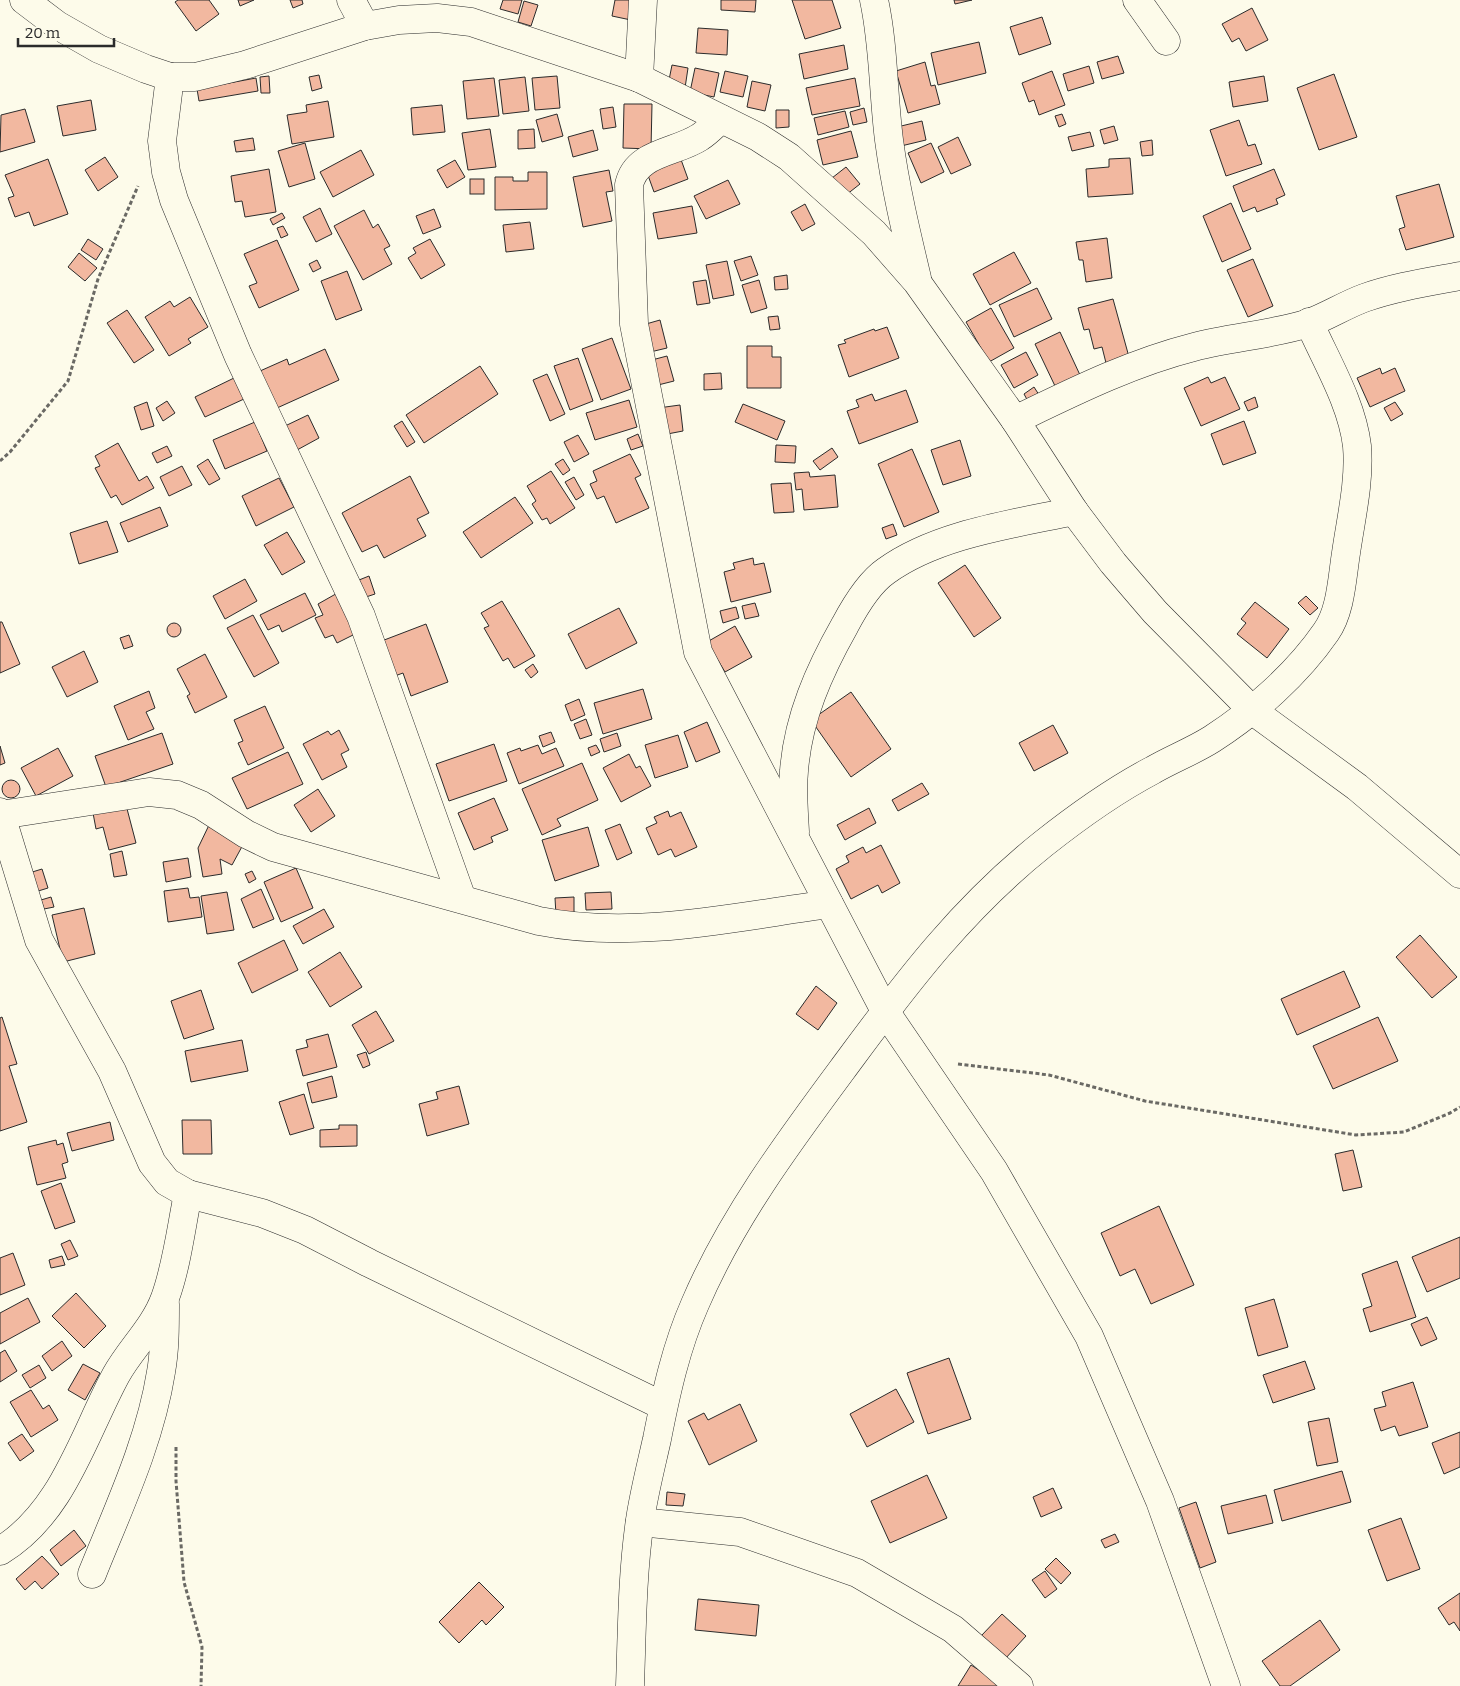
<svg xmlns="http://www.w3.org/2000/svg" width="1460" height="1686" viewBox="0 0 1460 1686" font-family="Bitter,serif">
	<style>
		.building { fill: #f2b8a0; stroke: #2b2b2b }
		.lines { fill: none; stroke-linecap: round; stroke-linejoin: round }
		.minor-casing { stroke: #2b2b2b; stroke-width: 29 }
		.path { stroke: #6a6964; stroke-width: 3; stroke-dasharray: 4 2.5; stroke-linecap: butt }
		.minor { stroke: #fdfbea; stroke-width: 28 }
	</style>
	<rect width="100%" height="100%" fill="#fdfbea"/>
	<g class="building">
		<path d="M178,0H209L219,14L196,31L175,2Z"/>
		<path d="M238,0H254L240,6Z"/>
		<path d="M290,0H302L303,4L293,8Z"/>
		<path d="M503,0H522L518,14L500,9Z"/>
		<path d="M615,0H635L631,20L612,16Z"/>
		<path d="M721,0H756L755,12L721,10Z"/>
		<path d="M792,0H832L841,28L805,39Z"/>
		<path d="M954,0H972L955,4Z"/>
		<path d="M524,1L538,5L531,26L518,22Z"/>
		<path d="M1252,8L1268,40L1246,51L1239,38L1232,42L1222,24Z"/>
		<path d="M1042,17L1051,44L1019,55L1010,27Z"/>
		<path d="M698,28L728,30L727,55L696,53Z"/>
		<path d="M979,42L986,73L938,85L931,53Z"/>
		<path d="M844,45L848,69L804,79L799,54Z"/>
		<path d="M1118,56L1124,73L1102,79L1097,62Z"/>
		<path d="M925,62L931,86L935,85L940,104L908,113L896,71Z"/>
		<path d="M672,65L688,68L685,88L668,85Z"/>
		<path d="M1089,66L1094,83L1068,91L1063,74Z"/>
		<path d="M695,68L719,73L714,97L690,92Z"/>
		<path d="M725,71L748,76L743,97L720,92Z"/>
		<path d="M1052,71L1065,105L1039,115L1034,100L1029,102L1022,83Z"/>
		<path d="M1334,74L1357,137L1319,150L1297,88Z"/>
		<path d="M319,75L322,88L312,91L309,77Z"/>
		<path d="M269,76L270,93H261L260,77Z"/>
		<path d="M557,76L560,108L535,110L532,78Z"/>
		<path d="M1264,76L1268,101L1233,107L1229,82Z"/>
		<path d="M525,77L529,111L503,114L499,80Z"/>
		<path d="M256,78L258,91L199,101L197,89Z"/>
		<path d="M494,78L499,116L467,119L463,81Z"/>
		<path d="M855,78L860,106L812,115L806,88Z"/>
		<path d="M752,81L771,85L765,111L747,107Z"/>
		<path d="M91,100L96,130L63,136L57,106Z"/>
		<path d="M328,101L334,137L292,144L287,115L307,112L306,105Z"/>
		<path d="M624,104H652L651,149L623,148Z"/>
		<path d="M442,105L445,132L413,135L411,108Z"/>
		<path d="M613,107L616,127L603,129L600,109Z"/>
		<path d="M864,108L867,122L853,125L850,112Z"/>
		<path d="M25,109L35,142L0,152L1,115Z"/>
		<path d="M776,110H789V127L776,128Z"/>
		<path d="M845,111L849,127L818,135L814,118Z"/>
		<path d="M557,114L563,136L542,142L536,120Z"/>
		<path d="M1062,114L1066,124L1059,127L1055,116Z"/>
		<path d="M1239,120L1248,146L1255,144L1262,164L1226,176L1210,130Z"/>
		<path d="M922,121L926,140L901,146L897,127Z"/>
		<path d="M1114,126L1118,140L1104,144L1100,130Z"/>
		<path d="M490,129L496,167L468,170L462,133Z"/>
		<path d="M534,129L535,148L518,149V130Z"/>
		<path d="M593,130L598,150L573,157L568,137Z"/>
		<path d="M851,131L858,157L823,165L817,140Z"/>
		<path d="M1090,132L1094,146L1072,151L1068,137Z"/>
		<path d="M958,137L971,165L951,174L938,147Z"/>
		<path d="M253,138L255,150L236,152L234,141Z"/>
		<path d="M1152,140L1153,155L1142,156L1140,142Z"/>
		<path d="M305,143L315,179L289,187L278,151Z"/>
		<path d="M931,143L944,172L921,183L908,153Z"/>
		<path d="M361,150L374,175L333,197L320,172Z"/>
		<path d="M679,154L688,179L654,192L645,167Z"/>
		<path d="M105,157L118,177L98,191L85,170Z"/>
		<path d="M1130,158L1133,194L1088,197L1086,169L1109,167V159Z"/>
		<path d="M48,159L68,214L34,226L29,212L15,217L8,198L14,196L5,175Z"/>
		<path d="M455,160L465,177L447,188L437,170Z"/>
		<path d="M846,167L860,184L846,195L832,178Z"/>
		<path d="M269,169L276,212L245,217L242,201L235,202L231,176Z"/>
		<path d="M1274,169L1285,195L1276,199L1278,204L1257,212L1255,207L1243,212L1233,186Z"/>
		<path d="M609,170L613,191L606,192L612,221L583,227L573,177Z"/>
		<path d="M528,172H547V209L495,210V177H513V181H528Z"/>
		<rect x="470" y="179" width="14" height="15"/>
		<path d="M728,180L740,204L706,219L694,196Z"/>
		<path d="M1439,184L1454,237L1406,250L1399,229L1405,227L1396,196Z"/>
		<path d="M1231,203L1251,249L1222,262L1203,216Z"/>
		<path d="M805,204L815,224L802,231L791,212Z"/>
		<path d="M692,206L697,233L658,239L653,213Z"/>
		<path d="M320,208L332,234L316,242L303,217Z"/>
		<path d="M434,209L441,227L423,234L416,216Z"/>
		<path d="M364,210L373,228L378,224L390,246L384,249L392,264L363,280L334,226Z"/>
		<path d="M282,213L285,218L273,225L270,219Z"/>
		<path d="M530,222L534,249L506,252L503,225Z"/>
		<path d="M283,226L288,235L281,238L277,228Z"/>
		<path d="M1107,238L1112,278L1086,282L1083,260H1079L1076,242Z"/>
		<path d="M88,239L103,249L96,260L81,250Z"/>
		<path d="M430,239L445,265L421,279L408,258L416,253L413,248Z"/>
		<path d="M277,240L299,290L259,308L249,286L257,283L244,254Z"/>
		<path d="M1014,252L1031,283L990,305L973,274Z"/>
		<path d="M79,253L97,268L85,281L68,267Z"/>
		<path d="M751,256L758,275L741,281L734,261Z"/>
		<path d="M1253,259L1273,306L1248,317L1227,270Z"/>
		<path d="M317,260L321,268L313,272L309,264Z"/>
		<path d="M727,261L734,295L713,299L706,265Z"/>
		<path d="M347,271L362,310L336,320L321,281Z"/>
		<path d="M787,275L788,289L775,290L774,277Z"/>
		<path d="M706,280L710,303L697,305L693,282Z"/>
		<path d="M759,280L767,308L751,313L742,285Z"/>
		<path d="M1037,288L1052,319L1014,337L999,305Z"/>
		<path d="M190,297L208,327L188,339L191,343L169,356L145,317L170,301L174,307Z"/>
		<path d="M1113,299L1129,357L1106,363L1102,347L1094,349L1089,329L1084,330L1078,308Z"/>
		<path d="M991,308L1014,348L989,362L966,322Z"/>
		<path d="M127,310L154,350L134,363L107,323Z"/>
		<path d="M778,316L780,329L770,330L768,317Z"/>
		<path d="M660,320L667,348L646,353L639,326Z"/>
		<path d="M887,327L899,358L849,377L838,345L846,343L844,340L874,329L875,331Z"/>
		<path d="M1060,332L1080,375L1055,386L1035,344Z"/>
		<path d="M612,338L631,389L601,400L582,349Z"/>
		<path d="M747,346H772V357H781V388H747Z"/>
		<path d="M325,349L339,380L277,408L260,371L287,359L289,365Z"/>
		<path d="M1026,352L1038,375L1014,388L1001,365Z"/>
		<path d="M667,356L674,381L654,386L648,361Z"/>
		<path d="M578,358L593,401L570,410L554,366Z"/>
		<path d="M480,366L498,394L424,443L406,415Z"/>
		<path d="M1380,368L1382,374L1395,368L1405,391L1370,407L1357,378Z"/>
		<path d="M721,373L722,389L704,390V374Z"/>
		<path d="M547,374L565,414L550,421L533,380Z"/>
		<path d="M1208,377L1211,383L1225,377L1240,409L1201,426L1184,388Z"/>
		<path d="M234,378L244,399L205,417L195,397Z"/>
		<path d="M1034,387L1041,398L1030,405L1024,394Z"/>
		<path d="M906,390L918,422L859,444L847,411L859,407L856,400L872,394L875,401Z"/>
		<path d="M1255,397L1258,407L1248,411L1244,402Z"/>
		<path d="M629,400L637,427L595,440L586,413Z"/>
		<path d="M167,401L175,413L163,421L156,408Z"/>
		<path d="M147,402L154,426L141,430L134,407Z"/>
		<path d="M1395,402L1403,414L1391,421L1384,408Z"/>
		<path d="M743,404L785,421L777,440L735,422Z"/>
		<path d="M680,405L683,431L662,435L658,408Z"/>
		<path d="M308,415L319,438L297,450L285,426Z"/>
		<path d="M402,421L415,442L407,447L394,426Z"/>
		<path d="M1244,421L1256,453L1223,465L1211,434Z"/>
		<path d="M255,422L267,451L225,469L213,440Z"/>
		<path d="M638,434L643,446L631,450L627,439Z"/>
		<path d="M578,435L589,454L574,462L564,442Z"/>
		<path d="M960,440L971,476L943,485L931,450Z"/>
		<path d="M118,443L139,481L147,476L154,488L122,505L116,495L111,498L95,468L100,466L95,456Z"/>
		<path d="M776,445L796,446L795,463L775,462Z"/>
		<path d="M167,446L172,456L157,463L152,453Z"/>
		<path d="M832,448L838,457L820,470L813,461Z"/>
		<path d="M912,449L939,512L904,527L878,464Z"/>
		<path d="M630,454L641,475L635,478L649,508L616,523L604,496L597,499L590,484L597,481L593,471Z"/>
		<path d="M208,459L220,479L209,485L197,466Z"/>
		<path d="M563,459L570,470L563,475L555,464Z"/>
		<path d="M182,466L192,485L169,496L160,477Z"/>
		<path d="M551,471L575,508L550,524L547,518L542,520L532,504L536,501L527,486Z"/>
		<path d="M809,472L810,477L835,475L838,507L804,510L802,489L796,490L794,473Z"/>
		<path d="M410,476L429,513L417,519L426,536L384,558L377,545L362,552L342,513Z"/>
		<path d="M574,477L584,495L576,500L565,482Z"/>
		<path d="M279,478L294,507L256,526L242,496Z"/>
		<path d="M791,483L794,512L774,513L771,484Z"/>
		<path d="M515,497L533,523L481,558L463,532Z"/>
		<path d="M160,507L168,526L128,542L120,523Z"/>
		<path d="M107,521L118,552L79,564L70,533Z"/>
		<path d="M893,524L897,535L886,539L882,528Z"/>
		<path d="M287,532L305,562L282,575L264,545Z"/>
		<path d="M753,558L754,565L764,563L771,592L731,602L724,572L735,569L733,563Z"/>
		<path d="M965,565L1001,618L974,637L938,583Z"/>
		<path d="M369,576L375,594L360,599L354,582Z"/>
		<path d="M245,579L257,601L225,619L213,596Z"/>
		<path d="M341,591L361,631L337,643L333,635L325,638L315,618L323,615L318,604Z"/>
		<path d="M305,593L316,615L282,632L279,625L268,630L260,615Z"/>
		<path d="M1306,596L1318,608L1310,615L1298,603Z"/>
		<path d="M502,601L535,656L514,668L508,658L503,661L484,628L489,626L481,613Z"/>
		<path d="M1255,602L1289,629L1267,658L1237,634L1246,623L1241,619Z"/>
		<path d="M755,603L759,616L745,619L742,606Z"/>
		<path d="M736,607L739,618L723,623L720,611Z"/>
		<path d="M619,608L637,643L586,669L568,634Z"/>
		<path d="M253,615L279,663L254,677L227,628Z"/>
		<path d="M0,622H2L20,664L0,673Z"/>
		<circle cx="174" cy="630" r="7"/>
		<path d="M426,624L448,682L411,696L403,673L392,677L379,642Z"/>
		<path d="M735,626L752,657L725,672L707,642Z"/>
		<path d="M129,635L133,646L124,649L120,638Z"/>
		<path d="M84,651L98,682L67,697L52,667Z"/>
		<path d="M205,654L227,697L195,713L187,696L190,694L177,669Z"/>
		<path d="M533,664L538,672L531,678L525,670Z"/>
		<path d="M643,689L652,719L603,734L594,703Z"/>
		<path d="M149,691L155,708L146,712L154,729L128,740L114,706Z"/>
		<path d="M851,692L891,749L851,777L811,720Z"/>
		<path d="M579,699L585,715L571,721L565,705Z"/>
		<path d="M265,706L284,748L248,765L238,743L243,741L234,720Z"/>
		<path d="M586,719L592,735L580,739L574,724Z"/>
		<path d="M707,722L720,752L696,762L684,732Z"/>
		<path d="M1053,725L1068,753L1034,771L1019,743Z"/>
		<path d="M339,730L349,750L341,754L347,767L322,780L303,744L328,731L331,735Z"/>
		<path d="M551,732L555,742L543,747L539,736Z"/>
		<path d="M162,733L173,764L106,787L95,756Z"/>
		<path d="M617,733L621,746L604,752L600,739Z"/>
		<path d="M678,735L688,767L655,778L645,745Z"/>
		<path d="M494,744L507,781L449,801L436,764Z"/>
		<path d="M538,745L542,754L556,748L564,766L519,784L507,753L520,748L521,751Z"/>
		<path d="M596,745L600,752L591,756L588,748Z"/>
		<path d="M0,746L5,763L0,765Z"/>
		<path d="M58,748L73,776L36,796L21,768Z"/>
		<path d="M288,752L303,784L247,809L232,778Z"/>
		<path d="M629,754L636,768L640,766L651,786L621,802L603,768Z"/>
		<path d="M582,763L598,800L557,819L561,826L542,835L522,789Z"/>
		<circle cx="11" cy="789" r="9"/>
		<path d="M922,783L929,794L898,811L892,800Z"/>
		<path d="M318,789L335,816L311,832L294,805Z"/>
		<path d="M494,798L508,830L491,837L493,842L474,850L458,813Z"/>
		<path d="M126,805L136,843L109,850L103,827L96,829L93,813Z"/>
		<path d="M869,808L876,823L845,840L837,825Z"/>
		<path d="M668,811L670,817L681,812L697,847L675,857L671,849L658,855L646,828L657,823L654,817Z"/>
		<path d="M210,823L245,841L232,865L220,859L222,874L203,877L198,848Z"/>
		<path d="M620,824L632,853L617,860L605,830Z"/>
		<path d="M588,827L599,866L555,881L542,840Z"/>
		<path d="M881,845L900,883L882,893L878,885L851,899L836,869L849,862L846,856L863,847L866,853Z"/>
		<path d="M122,851L127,875L114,877L110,854Z"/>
		<path d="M188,858L191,877L166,882L163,862Z"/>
		<path d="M296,868L313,908L281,922L264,882Z"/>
		<path d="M42,869L48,888L35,892L29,873Z"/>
		<path d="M252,871L256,879L249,883L245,874Z"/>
		<path d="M188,888L190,898L199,897L202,917L168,922L164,891Z"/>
		<path d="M261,889L274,919L253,928L241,899Z"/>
		<path d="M227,892L234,930L207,934L201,896Z"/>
		<path d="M611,892L612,909L586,910L585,893Z"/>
		<path d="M51,897L54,907L44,909L41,900Z"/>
		<path d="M574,897V915H556L555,898Z"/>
		<path d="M84,908L95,954L63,962L52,915Z"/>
		<path d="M324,909L334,927L303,944L293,926Z"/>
		<path d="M1420,935L1457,977L1432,998L1396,957Z"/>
		<path d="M284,940L298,970L252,993L238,963Z"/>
		<path d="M340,952L362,987L330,1007L308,972Z"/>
		<path d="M1344,971L1360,1007L1297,1035L1281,999Z"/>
		<path d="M816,986L837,1003L818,1030L796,1014Z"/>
		<path d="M201,990L214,1029L184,1039L171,1001Z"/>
		<path d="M376,1011L394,1041L369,1054L352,1025Z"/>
		<path d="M2,1017L17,1064L9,1066L27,1122L0,1131V1018Z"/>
		<path d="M1378,1017L1398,1061L1333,1089L1313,1046Z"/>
		<path d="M328,1034L337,1067L303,1076L296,1050L308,1047L306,1040Z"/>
		<path d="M242,1040L248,1071L191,1082L185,1051Z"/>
		<path d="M366,1052L370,1065L363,1068L357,1055Z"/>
		<path d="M332,1076L337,1097L312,1103L307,1083Z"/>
		<path d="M459,1086L469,1124L427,1136L419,1104L438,1099L436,1092Z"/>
		<path d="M304,1094L314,1128L290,1135L279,1102Z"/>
		<path d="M182,1120H211L212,1154H183Z"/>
		<path d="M110,1122L114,1140L72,1151L67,1133Z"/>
		<path d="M339,1125H357V1146L320,1147V1130L339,1129Z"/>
		<path d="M56,1140L57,1145L63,1143L68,1162L62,1164L66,1178L37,1185L28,1147Z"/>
		<path d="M1353,1150L1362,1187L1343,1191L1335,1154Z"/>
		<path d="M61,1183L75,1222L55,1229L41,1191Z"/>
		<path d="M1159,1206L1194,1285L1151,1304L1135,1269L1120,1276L1101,1233Z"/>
		<path d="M1460,1237V1278L1427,1292L1412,1257Z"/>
		<path d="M70,1240L78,1256L68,1260L61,1244Z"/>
		<path d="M13,1253L25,1285L0,1295V1258Z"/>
		<path d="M62,1256L65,1265L51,1268L49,1260Z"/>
		<path d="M1397,1261L1416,1317L1370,1332L1363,1309L1372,1306L1362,1274Z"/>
		<path d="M76,1293L106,1326L84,1348L52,1316Z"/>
		<path d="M28,1298L40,1322L0,1344V1313Z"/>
		<path d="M1274,1299L1288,1347L1258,1356L1245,1308Z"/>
		<path d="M1427,1317L1437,1339L1421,1346L1411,1324Z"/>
		<path d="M62,1341L72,1356L52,1371L42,1356Z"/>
		<path d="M5,1350L17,1371L0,1382V1353Z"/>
		<path d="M949,1358L971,1419L928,1434L907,1373Z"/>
		<path d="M1305,1361L1315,1389L1273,1403L1263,1375Z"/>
		<path d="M83,1364L100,1373L85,1400L68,1390Z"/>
		<path d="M39,1365L46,1378L30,1388L22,1375Z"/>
		<path d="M1413,1382L1428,1427L1399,1436L1395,1426L1381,1431L1374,1409L1386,1406L1382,1392Z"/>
		<path d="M896,1389L914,1422L867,1447L850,1414Z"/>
		<path d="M31,1390L43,1409L49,1405L58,1420L31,1437L10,1402Z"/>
		<path d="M740,1404L757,1441L709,1465L688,1421L704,1413L708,1420Z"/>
		<path d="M1329,1418L1338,1462L1317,1466L1308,1422Z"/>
		<path d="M1460,1432V1467L1444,1474L1432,1443Z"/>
		<path d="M22,1434L34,1451L20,1461L8,1443Z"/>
		<path d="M1342,1471L1351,1502L1282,1521L1274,1490Z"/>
		<path d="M927,1475L947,1518L890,1543L871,1501Z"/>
		<path d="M1053,1488L1062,1508L1041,1517L1033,1497Z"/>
		<path d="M667,1492L685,1494L683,1506L666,1505Z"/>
		<path d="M1266,1495L1273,1523L1228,1534L1221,1506Z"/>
		<path d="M1196,1502L1216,1562L1200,1568L1179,1508Z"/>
		<path d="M1401,1518L1420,1569L1387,1581L1368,1530Z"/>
		<path d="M74,1530L86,1546L61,1566L50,1550Z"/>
		<path d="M1115,1534L1119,1542L1105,1548L1101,1540Z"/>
		<path d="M42,1556L59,1574L42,1589L35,1581L25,1590L16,1579Z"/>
		<path d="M1056,1558L1071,1573L1061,1584L1045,1569Z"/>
		<path d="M1045,1571L1057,1589L1045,1598L1032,1580Z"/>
		<path d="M479,1582L504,1607L486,1625L482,1620L459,1643L439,1622Z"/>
		<path d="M1460,1593V1631L1454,1622L1449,1625L1438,1608Z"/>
		<path d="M698,1599L759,1605L756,1636L695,1630Z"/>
		<path d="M1002,1614L1026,1636L1005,1659L981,1636Z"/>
		<path d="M1320,1620L1340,1650L1290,1686H1280L1262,1661Z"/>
		<path d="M971,1665L1004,1686H958Z"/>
	</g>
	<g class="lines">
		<g class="minor-casing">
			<g id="minor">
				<path d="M24,0L57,25L99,49L146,69L170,77H195L245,65L365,26L399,20L437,18L471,22L639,78L758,137L789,157L874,233L917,282L1015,420L1074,511L1113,563L1155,612L1253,711L1357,787L1460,874"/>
				<path d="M351,0L365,26"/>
				<path d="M874,0C884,46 883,93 889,140C895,186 906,232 917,278"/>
				<path d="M1137,0L1166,41"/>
				<path d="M170,77L162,141L166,172L174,200L238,355L361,616L462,899"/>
				<path d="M639,78L643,0"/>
				<path d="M721,119C714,125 708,132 700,137C676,153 636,152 629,185L634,324L698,652L885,1011L994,1171L1089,1336L1160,1501L1226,1686"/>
				<path d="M1015,420C1073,392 1131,363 1194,347C1232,337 1271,335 1309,323C1328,316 1345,305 1364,298C1395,287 1428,282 1460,276"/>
				<path d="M0,812L39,940L112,1071L152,1163L167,1182L188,1194L262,1213L305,1230L369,1263L663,1406"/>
				<path d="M1,815L149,792L177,795L201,805L246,834L273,847L539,921C635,940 734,917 829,904"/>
				<path d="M795,832C794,812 792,791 794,771C798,718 819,671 845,625C854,608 870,582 886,571C937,534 1013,524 1074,511"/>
				<path d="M640,1522L740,1532L857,1573L953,1629L1019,1686"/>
				<path d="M0,1551C63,1513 83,1436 116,1375C131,1348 154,1328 165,1298C177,1265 181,1228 188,1194"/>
				<path d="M92,1574C118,1509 150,1442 161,1372C165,1350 165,1327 165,1304"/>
				<path d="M630,1686C632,1631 632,1575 640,1520C644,1493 651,1466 657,1439C666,1393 676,1347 695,1304C733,1215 793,1136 850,1059C909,979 964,907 1043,844C1077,817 1115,790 1153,770C1172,759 1193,751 1212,739C1254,712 1297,674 1326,632C1341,611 1342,578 1346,553C1351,518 1360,481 1357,446C1352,403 1326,361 1309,322"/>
			</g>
		</g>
		<g class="path">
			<path d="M0,461L10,452L68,381L98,279L138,186"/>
			<path d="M958,1064L1049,1075L1145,1101L1356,1135L1404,1132L1450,1113L1460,1107"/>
			<path d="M176,1447V1481L184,1582L202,1647L201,1686"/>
		</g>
		<use href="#minor" class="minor"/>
	</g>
	<path d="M18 38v8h96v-8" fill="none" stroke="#2b2b2b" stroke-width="2.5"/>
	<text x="25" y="38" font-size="15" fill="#2b2b2b" stroke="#fdfbea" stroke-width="4" paint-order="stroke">20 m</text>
</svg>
